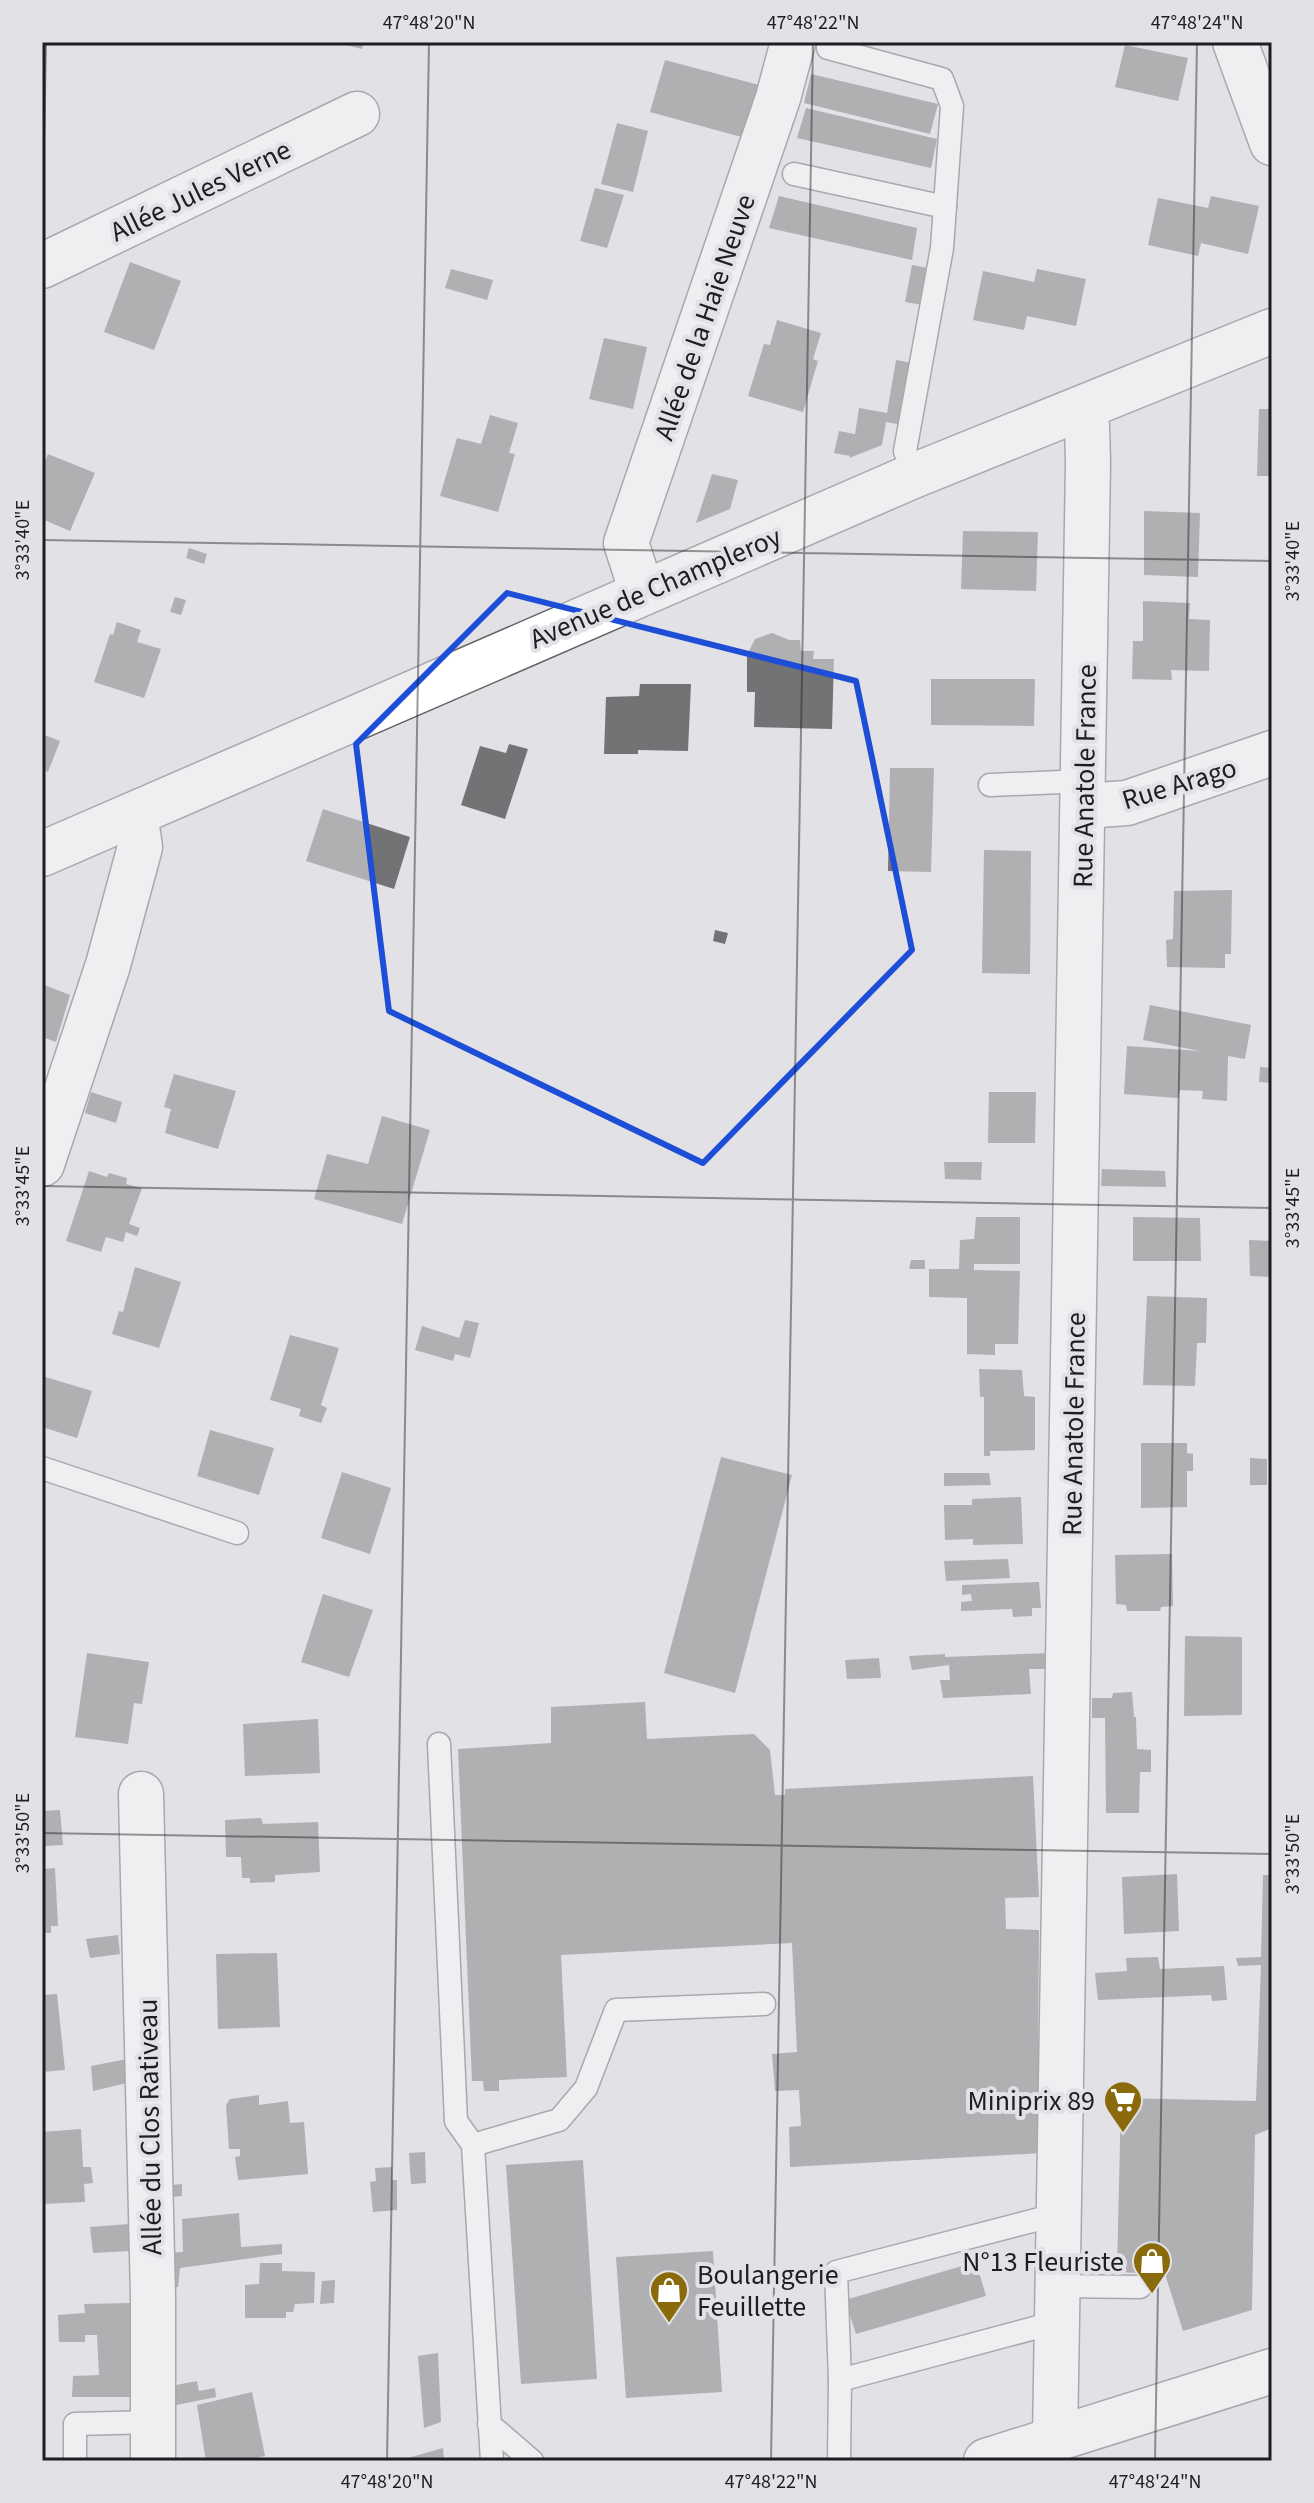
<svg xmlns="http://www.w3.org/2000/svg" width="1314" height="2503" viewBox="0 0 1314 2503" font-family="'Source Sans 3',sans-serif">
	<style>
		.building { fill: #737376 }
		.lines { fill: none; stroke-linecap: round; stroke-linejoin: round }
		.service-casing { stroke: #646467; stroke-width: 25 }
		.minor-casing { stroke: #646467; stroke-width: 47 }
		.secondary-casing { stroke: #646467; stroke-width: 47 }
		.service { stroke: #fff; stroke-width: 22 }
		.minor { stroke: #fff; stroke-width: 44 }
		.secondary { stroke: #fff; stroke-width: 44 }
		.marked { fill: none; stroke: #1d4ed8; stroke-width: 6; stroke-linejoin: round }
		.ticks { fill: none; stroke: #1e1e20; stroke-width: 2; stroke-opacity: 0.45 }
		.labels { text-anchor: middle; stroke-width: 8; stroke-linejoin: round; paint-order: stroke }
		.street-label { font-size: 28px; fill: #1e1e20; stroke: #e2e1e5 }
		.poi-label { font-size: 28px; fill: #1e1e20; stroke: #e2e1e5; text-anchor: end }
		.neatline { fill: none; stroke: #1e1e20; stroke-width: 3 }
		.ticks-label { font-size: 20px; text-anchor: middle; fill: #1e1e20 }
	</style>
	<rect width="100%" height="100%" fill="#e2e1e5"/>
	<g class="building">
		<path d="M334,42H364L362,49Z"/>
		<path d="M1125,45L1188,58L1178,101L1115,87Z"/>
		<path d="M665,60L759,85L745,138L650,112Z"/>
		<path d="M811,74L938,104L930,134L804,103Z"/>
		<path d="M806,108L937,139L931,168L797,138Z"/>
		<path d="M617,123L648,131L633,192L601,184Z"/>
		<path d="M595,188L624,195L607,248L580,241Z"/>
		<path d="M779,196L917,228L912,260L769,228Z"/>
		<path d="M1211,196L1259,206L1248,254L1201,243L1198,256L1148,245L1158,198L1208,208Z"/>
		<path d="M130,262L181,281L154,350L104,332Z"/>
		<path d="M912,265L928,268L923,305L905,302Z"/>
		<path d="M451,269L493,280L487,300L445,288Z"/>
		<path d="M1037,269L1086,279L1076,326L1027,316L1024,330L973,320L983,271L1034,282Z"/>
		<path d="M777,320L821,333L813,359L818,361L803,412L748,396L764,344L770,345Z"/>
		<path d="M604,338L647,347L633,409L589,399Z"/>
		<path d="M896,360L913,363L903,425L886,422L882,445L849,458L850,456L834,453L839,431L855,434L859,408L887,413Z"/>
		<path d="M1259,409H1272V476H1257Z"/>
		<path d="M490,415L518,423L509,453L515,454L498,512L440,496L457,438L481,444Z"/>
		<path d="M48,454L95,473L70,531L42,519V468Z"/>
		<path d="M712,474L738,480L730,509L696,523Z"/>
		<path d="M1144,511L1200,513L1198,577L1144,575Z"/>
		<path d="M963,531L1038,532L1036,591L961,589Z"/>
		<path d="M189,548L207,554L204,564L186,558Z"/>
		<path d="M175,597L186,600L181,615L170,612Z"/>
		<path d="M1143,601L1190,603L1189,619L1210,620L1209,671L1171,670L1172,680L1132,679L1133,641H1143Z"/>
		<path d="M117,622L141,630L137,642L161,649L144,698L94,682L110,634L113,635Z"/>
		<path d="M772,633L789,640H800L801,651H814L813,659H834L832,729L754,727L755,692H747V655L755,639Z"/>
		<path d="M931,679H1035L1034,726L931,725Z"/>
		<path d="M640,684H691L688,751L638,750V754H604L606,697L639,696Z"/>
		<path d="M42,734L60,741L48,772L42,769Z"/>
		<path d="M509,744L528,749L505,819L461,805L480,746L506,753Z"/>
		<path d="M890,768H934L931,872L888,871Z"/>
		<path d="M323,809L410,837L394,889L306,861Z"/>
		<path d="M984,850L1031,851L1030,974L982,973Z"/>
		<path d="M1232,890L1231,954H1225V968L1167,967L1166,940L1173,939L1174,891Z"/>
		<path d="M715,930L728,933L725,944L713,941Z"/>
		<path d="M42,984L70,995L56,1042L42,1037Z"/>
		<path d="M1150,1005L1251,1025L1245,1059L1228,1056L1227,1101L1202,1099L1203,1091L1180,1090L1178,1098L1124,1094L1127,1046L1200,1051L1143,1040Z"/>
		<path d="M1260,1067L1272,1068V1083L1259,1082Z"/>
		<path d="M174,1074L236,1091L218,1149L165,1133L171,1109L164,1107Z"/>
		<path d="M91,1092L122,1102L116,1123L85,1113Z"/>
		<path d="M989,1092H1036L1035,1143H988Z"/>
		<path d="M382,1116L430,1130L402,1224L314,1199L327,1154L368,1164Z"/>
		<path d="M944,1162H982L981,1180L945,1179Z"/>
		<path d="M1102,1169L1165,1171L1166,1187L1101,1186Z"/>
		<path d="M89,1171L107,1177L109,1173L127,1178L126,1184L142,1188L129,1224L140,1228L137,1236L126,1232L123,1242L106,1237L101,1252L66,1241Z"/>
		<path d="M976,1217H1020V1264H974V1270L1020,1271L1018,1344H995V1355L967,1354V1298L929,1297V1269H959L960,1240L974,1239Z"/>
		<path d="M1133,1217L1200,1218L1201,1261H1133Z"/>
		<path d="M1249,1240L1272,1241V1277L1250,1276Z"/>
		<path d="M911,1260H925V1269H909Z"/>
		<path d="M135,1267L181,1282L159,1348L112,1334L119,1311L123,1312Z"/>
		<path d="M1147,1296L1207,1298L1206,1343H1197L1195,1386L1143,1385Z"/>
		<path d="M465,1320L479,1323L470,1358L455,1354L453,1361L415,1350L422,1326L459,1338Z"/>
		<path d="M290,1335L339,1348L321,1405L327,1408L321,1423L299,1416L301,1409L270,1400Z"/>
		<path d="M979,1369L1022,1370L1024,1396L1035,1397V1450L990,1451V1456H984V1397H980Z"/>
		<path d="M42,1376L92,1391L77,1438L42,1427Z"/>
		<path d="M210,1430L274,1448L259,1495L197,1476Z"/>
		<path d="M1141,1443H1187V1453L1193,1454V1471H1187V1507L1141,1508Z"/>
		<path d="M721,1457L792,1475L735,1693L664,1673Z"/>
		<path d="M1250,1458L1267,1459V1485H1250Z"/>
		<path d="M342,1472L391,1488L370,1554L321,1538Z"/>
		<path d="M944,1473H989L991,1485L944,1486Z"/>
		<path d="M1021,1497L1023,1544L973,1545V1539L945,1540L944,1505H972V1499Z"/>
		<path d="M1172,1554L1173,1606L1161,1607L1160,1611H1127L1126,1605L1116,1604L1115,1555Z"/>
		<path d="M1008,1559L1010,1578L946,1581L944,1561Z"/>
		<path d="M1039,1582L1041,1608H1032V1616L1013,1617L1012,1609L961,1611V1602L972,1601L971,1594L962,1595V1585Z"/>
		<path d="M323,1594L373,1610L349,1677L301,1662Z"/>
		<path d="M1185,1636L1242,1637V1715L1184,1716Z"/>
		<path d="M87,1653L149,1662L142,1704L134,1703L128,1744L75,1737Z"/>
		<path d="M1050,1653L1049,1669H1029L1031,1694L943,1698L940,1680H950L949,1665L912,1670L909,1656L945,1654V1657Z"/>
		<path d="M879,1658L881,1678L847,1679L845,1660Z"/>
		<path d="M1132,1692L1134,1717H1136L1137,1749L1151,1750V1772H1140L1139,1813H1106L1105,1718H1092V1698H1112L1113,1693Z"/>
		<path d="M645,1702L647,1739L754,1734L770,1750L775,1795H785V1789L1033,1776L1039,1897L1005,1898L1006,1929L1039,1930L1038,2041H1044L1042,2153L790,2167L789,2127L801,2126L799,2090L775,2091L772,2054L797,2052L792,1943L561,1955L567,2077L499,2080V2091H484L483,2081H472L458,1749L551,1743V1707Z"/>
		<path d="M318,1719L320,1773L245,1776L243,1724Z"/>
		<path d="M60,1810L63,1845L45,1846L42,1811Z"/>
		<path d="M261,1818L263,1824L318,1822L320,1872L275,1875V1882L250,1883V1878H242L241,1857H226L225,1820Z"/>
		<path d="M55,1868L58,1926H51V1933H42V1869Z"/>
		<path d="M1177,1874L1179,1931L1124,1934L1122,1877Z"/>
		<path d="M1263,1875H1272V2128L1255,2135L1252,2310L1183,2331L1165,2274L1117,2272L1121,2098L1256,2101L1261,1965L1238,1966L1236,1958L1261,1957Z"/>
		<path d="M118,1935L120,1954L90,1958L86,1939Z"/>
		<path d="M277,1953L280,2027L218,2029L216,1954Z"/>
		<path d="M1158,1957L1160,1969L1224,1966L1227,2000L1212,2001L1211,1995L1098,2000L1095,1973L1127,1971L1126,1958Z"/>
		<path d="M57,1994L65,2070L42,2072V1995Z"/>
		<path d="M127,2059V2083L93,2091L91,2066Z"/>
		<path d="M259,2095V2105L288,2101L290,2123L304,2122L308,2174L238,2180L235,2157L240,2156V2149H229L226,2105L230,2099Z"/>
		<path d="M81,2129L83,2167H91L93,2183L84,2184L85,2202L42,2204V2132Z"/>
		<path d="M425,2152L426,2183L411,2184L409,2153Z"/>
		<path d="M583,2160L597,2379L521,2384L506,2165Z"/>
		<path d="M392,2167V2180H397V2210L373,2212L370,2182L376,2181L375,2168Z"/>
		<path d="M182,2184V2196L163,2198L164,2186Z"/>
		<path d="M239,2213L241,2247L282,2244V2254L180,2268L178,2287H165V2253L183,2252L182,2219Z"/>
		<path d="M129,2224V2251L93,2253L90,2227Z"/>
		<path d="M713,2251L722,2392L626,2398L616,2257Z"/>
		<path d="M976,2262L986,2296L856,2334L845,2300Z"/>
		<path d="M260,2263H282V2271L315,2272L314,2303L295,2304L293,2312H286V2318H245V2285L259,2284Z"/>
		<path d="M335,2280L334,2303L320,2304L322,2281Z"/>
		<path d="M131,2303L132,2397H72L73,2376L99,2375L97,2335H85V2342H59L58,2315L85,2313L84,2304Z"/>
		<path d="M438,2353L441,2422L424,2428L418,2356Z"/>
		<path d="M197,2381L199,2391L215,2388L216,2397L167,2407L166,2387Z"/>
		<path d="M252,2392L265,2456L240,2461H206L197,2405Z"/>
		<path d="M443,2448L444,2461H401V2460Z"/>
	</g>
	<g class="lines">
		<g class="service-casing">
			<g id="service">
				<path d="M828,48L942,79L952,106L942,248L905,451L913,476"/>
				<path d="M794,174L945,207"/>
				<path d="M990,785L1084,781"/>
				<path d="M42,1468L237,1533"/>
				<path d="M439,1744L456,2121L473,2145L492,2461"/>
				<path d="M473,2145L559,2120L586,2088L616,2010L764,2004"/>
				<path d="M1057,2286L1140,2287"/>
				<path d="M840,2380L836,2272L1059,2214"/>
				<path d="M489,2424L532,2461"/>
				<path d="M75,2461V2424L153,2422"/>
				<path d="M839,2461L840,2380L1057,2322"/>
			</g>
		</g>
		<g class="minor-casing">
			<g id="minor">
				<path d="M1235,42L1272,143"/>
				<path d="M42,266L357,114"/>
				<path d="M642,592L626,543L778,98L793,42"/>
				<path d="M1084,806L1127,803L1272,753"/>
				<path d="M42,854L913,476L1272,331"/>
				<path d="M42,1164L108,965L140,847L135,814"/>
				<path d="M141,1794L153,2297V2461"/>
				<path d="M1055,2439L1088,463L1087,426L1082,409"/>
			</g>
		</g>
		<g class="secondary-casing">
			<path id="secondary" d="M986,2461L1272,2371"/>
		</g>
		<use href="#service" class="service"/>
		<use href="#minor" class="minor"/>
		<use href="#secondary" class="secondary"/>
	</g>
	<path d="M0 0H1314V2503H0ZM507,593L856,681L912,950L703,1163L389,1011L356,744Z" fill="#e2e1e5" fill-opacity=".55" fill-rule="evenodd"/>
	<path class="marked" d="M507,593L856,681L912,950L703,1163L389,1011L356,744Z"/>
	<path class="ticks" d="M42,249L46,42M42,540L1272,561M42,1186L1272,1208M42,1833L1272,1854M387,2461L429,42M771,2461L813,42M1155,2461L1197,42"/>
	<defs>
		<g id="supermarket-pin" transform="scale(2)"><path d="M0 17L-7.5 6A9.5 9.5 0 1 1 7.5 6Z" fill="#8b6a0b" stroke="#e2e1e5"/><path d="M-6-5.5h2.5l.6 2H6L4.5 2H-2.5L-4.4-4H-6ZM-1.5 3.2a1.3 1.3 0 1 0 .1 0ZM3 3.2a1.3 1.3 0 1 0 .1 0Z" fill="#fff"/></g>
		<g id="shop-pin" transform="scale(2)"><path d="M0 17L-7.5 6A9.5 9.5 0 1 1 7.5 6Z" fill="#8b6a0b" stroke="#e2e1e5"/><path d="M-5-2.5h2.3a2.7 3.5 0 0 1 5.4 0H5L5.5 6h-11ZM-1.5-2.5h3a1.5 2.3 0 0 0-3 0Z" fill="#fff"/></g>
	</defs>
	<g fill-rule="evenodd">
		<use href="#supermarket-pin" x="1123" y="2100"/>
		<use href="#shop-pin" x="1152" y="2261"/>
		<use href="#shop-pin" x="669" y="2290"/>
	</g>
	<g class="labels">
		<g class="street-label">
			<text transform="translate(200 190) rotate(-26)" y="10">Allée Jules Verne</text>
			<text transform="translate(704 317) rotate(-71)" y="10">Allée de la Haie Neuve</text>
			<text transform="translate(655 587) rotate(-23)" y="10">Avenue de Champleroy</text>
			<text transform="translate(1084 776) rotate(-89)" y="10">Rue Anatole France</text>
			<text transform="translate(1179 783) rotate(-17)" y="10">Rue Arago</text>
			<text transform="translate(1073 1424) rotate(-89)" y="10">Rue Anatole France</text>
			<text transform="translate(149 2127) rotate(-91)" y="10">Allée du Clos Rativeau</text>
		</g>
		<g class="poi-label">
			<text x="1095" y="2110">Miniprix 89</text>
			<text x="1124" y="2271">N°13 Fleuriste</text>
			<text x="697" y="2284" text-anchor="start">Boulangerie<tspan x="697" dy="32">Feuillette</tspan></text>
		</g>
	</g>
	<rect width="1314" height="2503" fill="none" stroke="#e2e1e5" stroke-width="88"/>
	<rect x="44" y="44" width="1226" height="2415" class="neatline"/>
	<g class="ticks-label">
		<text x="429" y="29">47°48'20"N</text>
		<text x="813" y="29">47°48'22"N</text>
		<text x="1197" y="29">47°48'24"N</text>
		<text transform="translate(22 540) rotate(-90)" y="7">3°33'40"E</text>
		<text transform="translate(1292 561) rotate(-90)" y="7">3°33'40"E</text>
		<text transform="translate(22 1186) rotate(-90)" y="7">3°33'45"E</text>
		<text transform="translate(1292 1208) rotate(-90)" y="7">3°33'45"E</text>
		<text transform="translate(22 1833) rotate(-90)" y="7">3°33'50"E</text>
		<text transform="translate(1292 1854) rotate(-90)" y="7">3°33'50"E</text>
		<text x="387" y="2488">47°48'20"N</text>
		<text x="771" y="2488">47°48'22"N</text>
		<text x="1155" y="2488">47°48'24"N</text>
	</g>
</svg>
